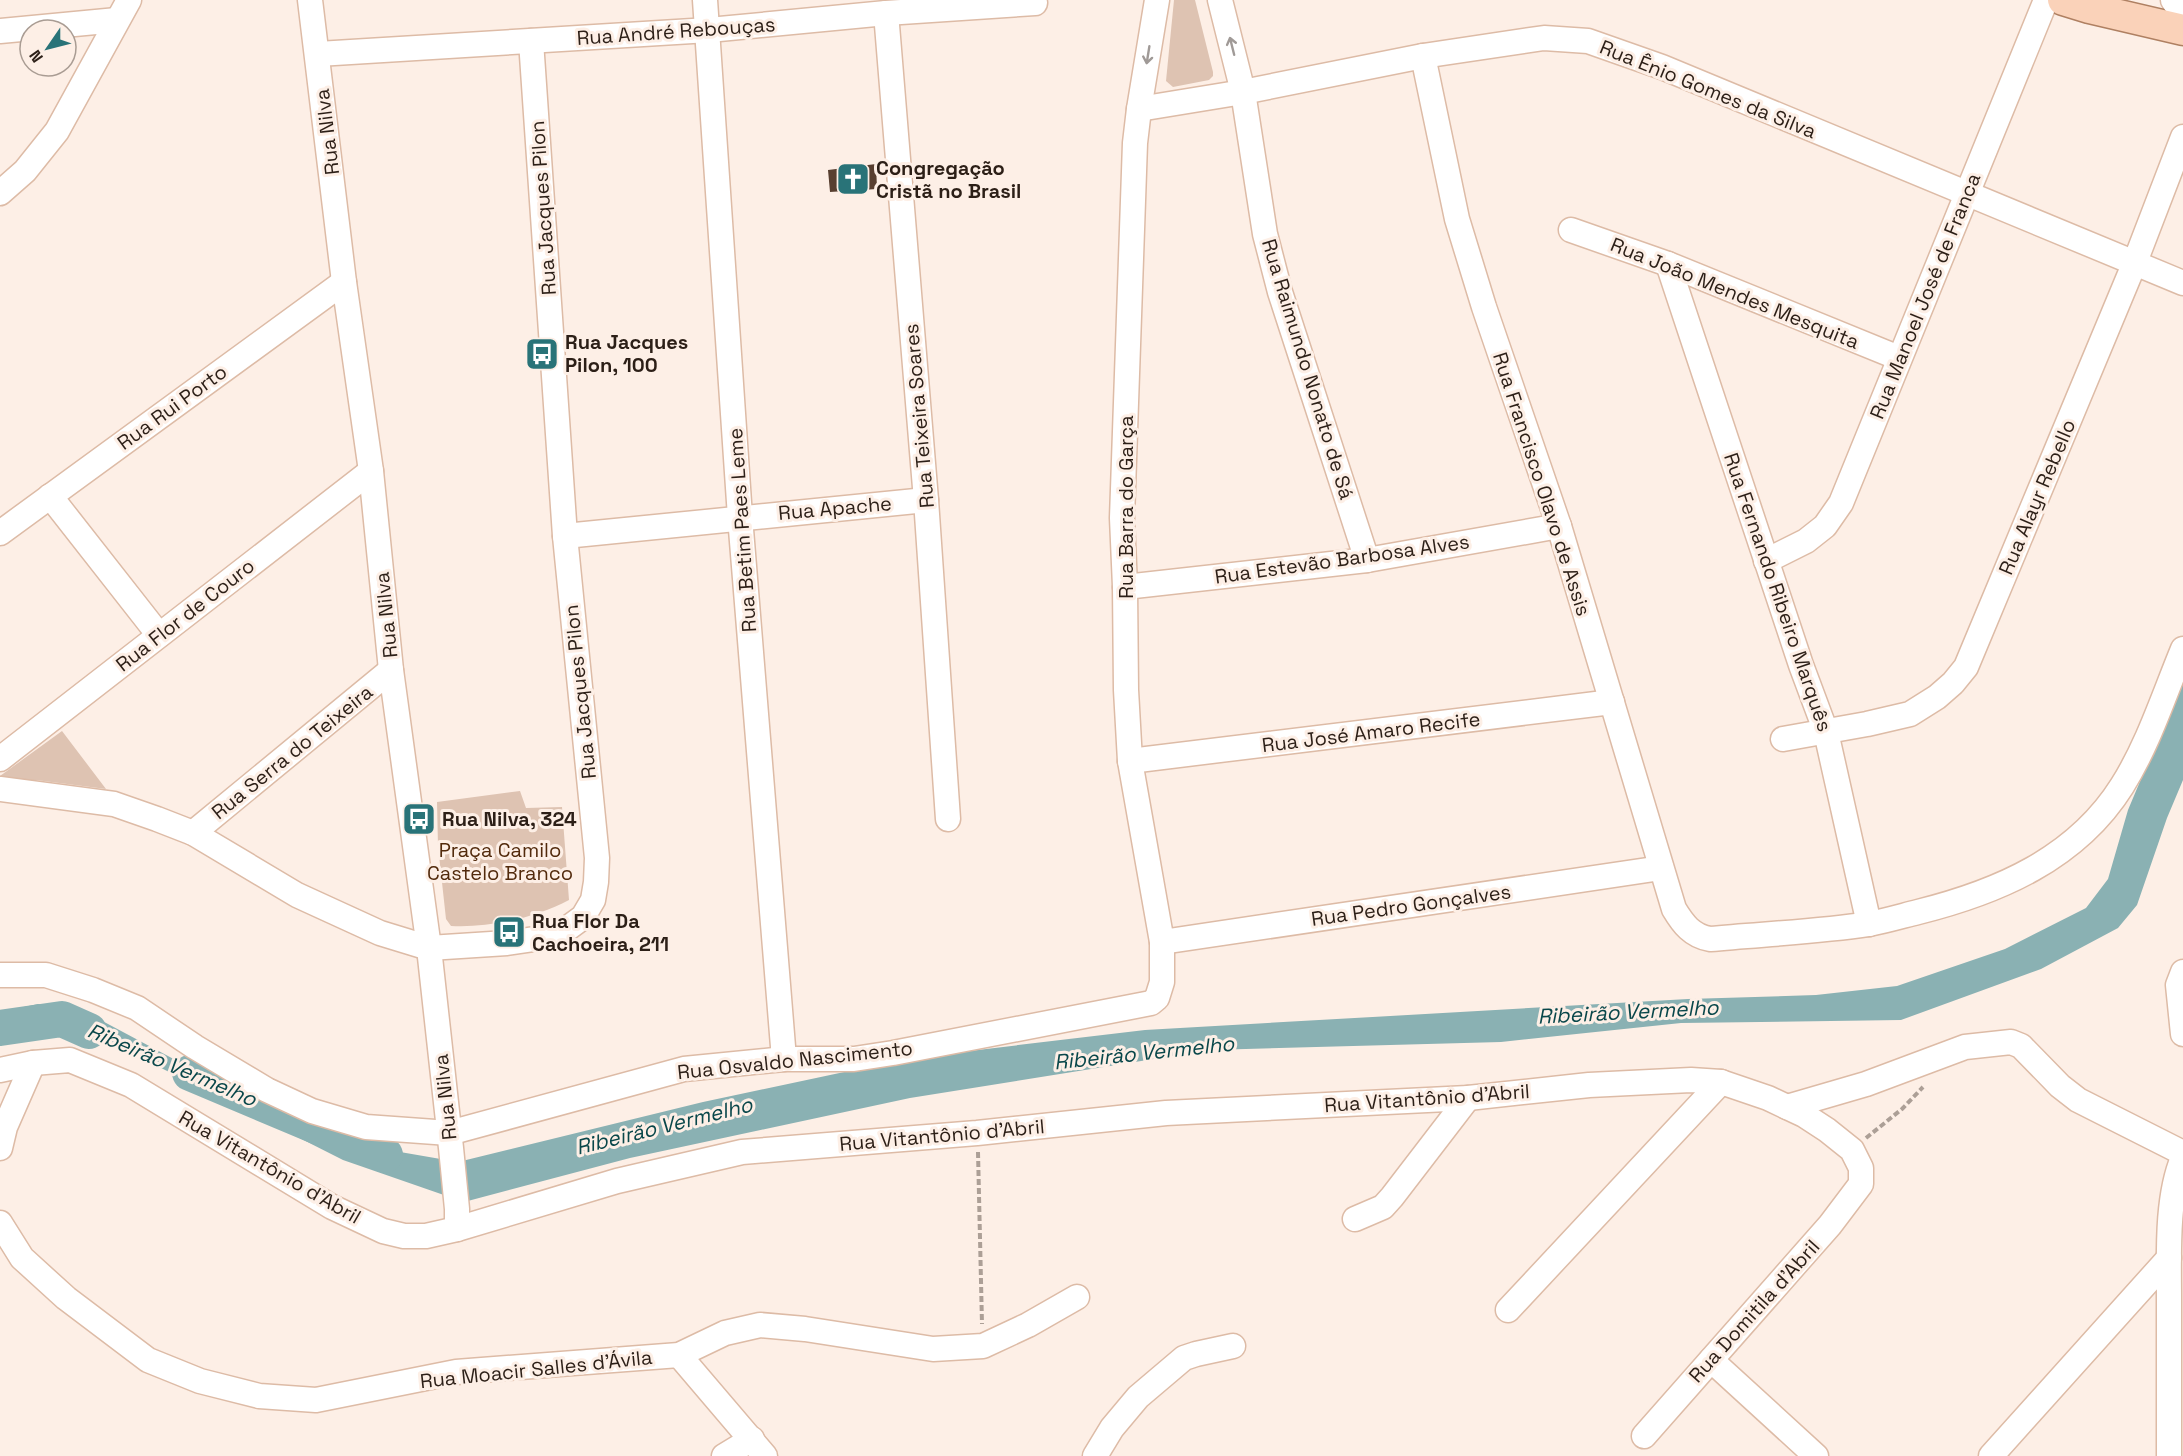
<svg xmlns="http://www.w3.org/2000/svg" width="2183" height="1456" viewBox="0 0 2183 1456" font-family="'Space Grotesk',sans-serif">
	<style>
		.green { fill: #dec3b2 }
		.water { fill: #8ab1b3 }
		.lines { fill: none; stroke-linecap: round; stroke-linejoin: round }
		.river { stroke: #8ab1b3; stroke-width: 36 }
		.building { fill: #583f30 }
		.minor-casing { stroke: #ddbba6; stroke-width: 27 }
		.major-casing { stroke: #af8062; stroke-width: 33 }
		.path { stroke: #ac9f96; stroke-width: 4; stroke-dasharray: 6 3; stroke-linecap: butt }
		.minor { stroke: #fff; stroke-width: 24 }
		.major { stroke: #fad2b9; stroke-width: 30 }
		.oneway { stroke: #a09a97 }
		.labels { text-anchor: middle; stroke-width: 6; stroke-linejoin: round; paint-order: stroke }
		.street-label { font-size: 20px; fill: #2c1f17; stroke: #fdefe6 }
		.poi-label { font-size: 20px; font-weight: bold; fill: #2c1f17; stroke: #fdefe6; text-anchor: start }
		.park-label { font-size: 20px; fill: #522a0c; stroke: #fdefe6 }
		.water-label { font-size: 21px; font-style: italic; fill: #09474a; stroke: #fdefe6 }
	</style>
	<rect width="100%" height="100%" fill="#fdefe6"/>
	<g class="green">
		<path d="M1174,0H1195L1213,72V76L1209,80L1173,87L1166,81Z"/>
		<path d="M62,731L106,789L36,780L0,781V776Z"/>
		<path d="M520,791L526,808L562,807L569,900C535,918 489,928 451,926L446,919L438,846L437,802Z"/>
	</g>
	<path class="water" d="M2183,679V780L2167,818L2137,905L2118,928L2041,969L1901,1020L1681,1023L1501,1042L1210,1050L910,1098L630,1158L464,1202L343,1160L94,1034L17,1016L0,1020V1012L38,1004L93,1016L284,1118L377,1148L458,1162L703,1102L910,1058L1145,1030L1688,999L1816,995L1897,986L2005,949L2086,908L2108,879L2128,810Z"/>
	<g class="lines">
		<g class="river">
			<path d="M0,1028L62,1019L89,1031"/>
			<path d="M190,1073L385,1155"/>
		</g>
	</g>
	<path class="building" d="M876,164L877,189L830,192L828,170Z"/>
	<g class="lines">
		<g class="minor-casing">
			<g id="minor">
				<path d="M310,0L344,282L371,471L391,670L429,948L451,1148L457,1209V1229"/>
				<path d="M705,0L740,517L784,1059"/>
				<path d="M1220,0L1243,92L1265,234L1280,292L1367,560"/>
				<path d="M2173,0L2183,15"/>
				<path d="M886,13L926,500L948,819"/>
				<path d="M0,31L117,20"/>
				<path d="M318,54L709,30L886,13L1035,3"/>
				<path d="M1423,56L1457,219L1484,307L1559,526L1674,909C1683,924 1692,936 1710,939C1763,934 1817,932 1869,924C1885,921 1902,916 1918,912C1998,892 2076,859 2122,786C2148,745 2164,695 2183,649"/>
				<path d="M1139,109L1243,92L1423,56L1544,38L1588,41L1662,67L2183,283"/>
				<path d="M0,193L25,171L57,131L129,0"/>
				<path d="M1571,230L1668,264L1899,358"/>
				<path d="M1668,264L1801,665L1826,732L1869,924"/>
				<path d="M50,496L159,635"/>
				<path d="M0,533L344,282"/>
				<path d="M565,536L926,500"/>
				<path d="M1766,561L1806,541L1825,526L1841,503L2046,0"/>
				<path d="M1125,587L1367,560L1559,526"/>
				<path d="M1783,739L1867,724L1910,714L1937,697L1953,683L1966,667L2135,262L2183,137"/>
				<path d="M0,759L371,471"/>
				<path d="M1130,761L1612,702"/>
				<path d="M0,789L114,804L157,819L193,833L297,895L380,933L429,948L507,943L548,937L568,928L583,917L593,900L596,882L597,858L565,536L531,41"/>
				<path d="M193,833L391,670"/>
				<path d="M1162,942L1661,868"/>
				<path d="M2183,972L2178,985L2183,1034"/>
				<path d="M0,975H46L93,990L137,1008L195,1047L267,1090L312,1111L366,1127L449,1133L684,1069L784,1059H854L893,1053L1151,1003L1157,998L1162,982V942L1130,761L1126,690L1125,587L1122,518L1135,143L1139,109L1157,0"/>
				<path d="M0,1070L33,1063L70,1060L131,1085L332,1207L383,1231L404,1236H426L457,1229L617,1181L742,1152L977,1133L1166,1113L1468,1098L1589,1085L1691,1080L1721,1082L1768,1098L1804,1115L1827,1130L1852,1150L1861,1168V1184L1830,1225L1644,1436"/>
				<path d="M1787,1107L1866,1084L1965,1047L2011,1042L2021,1046L2060,1086L2078,1100L2183,1153"/>
				<path d="M0,1148L5,1127L33,1063"/>
				<path d="M1355,1219L1383,1207L1392,1197L1468,1098"/>
				<path d="M0,1223L22,1258L66,1298L148,1360L200,1381L259,1396L316,1400L456,1372L679,1355L725,1333L760,1325L805,1329L933,1349L983,1346L1028,1325L1077,1297"/>
				<path d="M1508,1310L1721,1082"/>
				<path d="M679,1355L765,1456"/>
				<path d="M1711,1360L1816,1456"/>
				<path d="M724,1456L752,1439"/>
				<path d="M1095,1456L1112,1428L1138,1397L1184,1358L1196,1354L1233,1346"/>
				<path d="M1991,1456L2169,1258"/>
				<path d="M2169,1456C2169,1404 2169,1351 2169,1299C2169,1256 2166,1198 2183,1158"/>
			</g>
		</g>
		<g class="major-casing">
			<path id="major" d="M2063,0L2089,8L2183,30"/>
		</g>
		<g class="path">
			<path d="M1866,1138L1902,1109L1923,1087"/>
			<path d="M978,1152L982,1324"/>
		</g>
		<use href="#minor" class="minor"/>
		<use href="#major" class="major"/>
	</g>
	<defs><path id="oneway-shaft" d="M-6 0H5M1.5-3L5.5 0L1.5 3" fill="none" stroke-width="1.6" stroke-linecap="round" stroke-linejoin="round" transform="scale(1.5)"/></defs>
	<g class="oneway">
		<use href="#oneway-shaft" transform="translate(1232 46) rotate(-104)"/>
		<use href="#oneway-shaft" transform="translate(1148 55) rotate(99)"/>
	</g>
	<defs>
		<g id="church-square" transform="scale(1.725)"><rect x="-9" y="-9" width="18" height="18" rx="4" fill="#297378" stroke="#fdefe6"/><path d="M-1.2-6h2.4v3.5h3.3v2.4h-3.3V6h-2.4V-.1h-3.3v-2.4h3.3Z" fill="#fff"/></g>
		<g id="bus-square" transform="scale(1.725)"><rect x="-9" y="-9" width="18" height="18" rx="4" fill="#297378" stroke="#fdefe6"/><path d="M-5-6H5V4H4V6H2V4H-2V6H-4V4H-5ZM-3.5-4V0h7V-4ZM-3.5 1.2v1.5H-2V1.2ZM2 1.2v1.5H3.5V1.2Z" fill="#fff"/></g>
	</defs>
	<g fill-rule="evenodd">
		<use href="#church-square" x="853" y="179"/>
		<use href="#bus-square" x="542" y="354"/>
		<use href="#bus-square" x="419" y="819"/>
		<use href="#bus-square" x="509" y="932"/>
	</g>
	<g class="labels">
		<g class="street-label">
			<text transform="translate(676 31) rotate(-4)" y="7">Rua André Rebouças</text>
			<text transform="translate(1708 89) rotate(22)" y="7">Rua Ênio Gomes da Silva</text>
			<text transform="translate(327 132) rotate(-97)" y="7">Rua Nilva</text>
			<text transform="translate(543 208) rotate(-94)" y="7">Rua Jacques Pilon</text>
			<text transform="translate(1735 293) rotate(22)" y="7">Rua João Mendes Mesquita</text>
			<text transform="translate(1925 296) rotate(-68)" y="7">Rua Manoel José de Franca</text>
			<text transform="translate(1308 369) rotate(73)" y="7">Rua Raimundo Nonato de Sá</text>
			<text transform="translate(172 407) rotate(-36)" y="7">Rua Rui Porto</text>
			<text transform="translate(919 416) rotate(-95)" y="7">Rua Teixeira Soares</text>
			<text transform="translate(1542 484) rotate(72)" y="7">Rua Francisco Olavo de Assis</text>
			<text transform="translate(2037 497) rotate(-67)" y="7">Rua Alayr Rebello</text>
			<text transform="translate(1126 507) rotate(-90)" y="7">Rua Barra do Garça</text>
			<text transform="translate(835 508) rotate(-5)" y="7">Rua Apache</text>
			<text transform="translate(742 530) rotate(-94)" y="7">Rua Betim Paes Leme</text>
			<text transform="translate(1342 559) rotate(-8)" y="7">Rua Estevão Barbosa Alves</text>
			<text transform="translate(1778 592) rotate(71)" y="7">Rua Fernando Ribeiro Marquês</text>
			<text transform="translate(185 615) rotate(-38)" y="7">Rua Flor de Couro</text>
			<text transform="translate(386 615) rotate(-96)" y="7">Rua Nilva</text>
			<text transform="translate(580 692) rotate(-96)" y="7">Rua Jacques Pilon</text>
			<text transform="translate(1371 732) rotate(-7)" y="7">Rua José Amaro Recife</text>
			<text transform="translate(292 752) rotate(-39)" y="7">Rua Serra do Teixeira</text>
			<text transform="translate(1411 905) rotate(-8)" y="7">Rua Pedro Gonçalves</text>
			<text transform="translate(795 1060) rotate(-6)" y="7">Rua Osvaldo Nascimento</text>
			<text transform="translate(445 1097) rotate(-96)" y="7">Rua Nilva</text>
			<text transform="translate(1427 1098) rotate(-4)" y="7">Rua Vitantônio d'Abril</text>
			<text transform="translate(942 1135) rotate(-5)" y="7">Rua Vitantônio d'Abril</text>
			<text transform="translate(270 1167) rotate(30)" y="7">Rua Vitantônio d'Abril</text>
			<text transform="translate(1754 1311) rotate(-48)" y="7">Rua Domitila d'Abril</text>
			<text transform="translate(536 1369) rotate(-6)" y="7">Rua Moacir Salles d'Ávila</text>
		</g>
		<g class="poi-label">
			<text x="876" y="175">Congregação<tspan x="876" dy="23">Cristã no Brasil</tspan></text>
			<text x="565" y="349">Rua Jacques<tspan x="565" dy="23">Pilon, 100</tspan></text>
			<text x="442" y="826">Rua Nilva, 324</text>
			<text x="532" y="928">Rua Flor Da<tspan x="532" dy="23">Cachoeira, 211</tspan></text>
		</g>
		<g class="park-label">
			<text x="500" y="857">Praça Camilo<tspan x="500" dy="23">Castelo Branco</tspan></text>
		</g>
		<g class="water-label">
			<text transform="translate(1628 1012) rotate(-3)" y="7">Ribeirão Vermelho</text>
			<text transform="translate(1144 1053) rotate(-6)" y="7">Ribeirão Vermelho</text>
			<text transform="translate(172 1065) rotate(23)" y="7">Ribeirão Vermelho</text>
			<text transform="translate(664 1126) rotate(-14)" y="7">Ribeirão Vermelho</text>
		</g>
	</g>
	<g transform="translate(48 48) rotate(235)"><circle r="28" fill="#fdefe6" stroke="#a99c93" stroke-width="1.5"/>
	<path d="M0-4.5L10 22L0 15L-10 22Z" fill="#297378"/>
	<text y="-9" font-size="16" font-weight="bold" text-anchor="middle" fill="#2c1f17">N</text>
	</g>
</svg>
